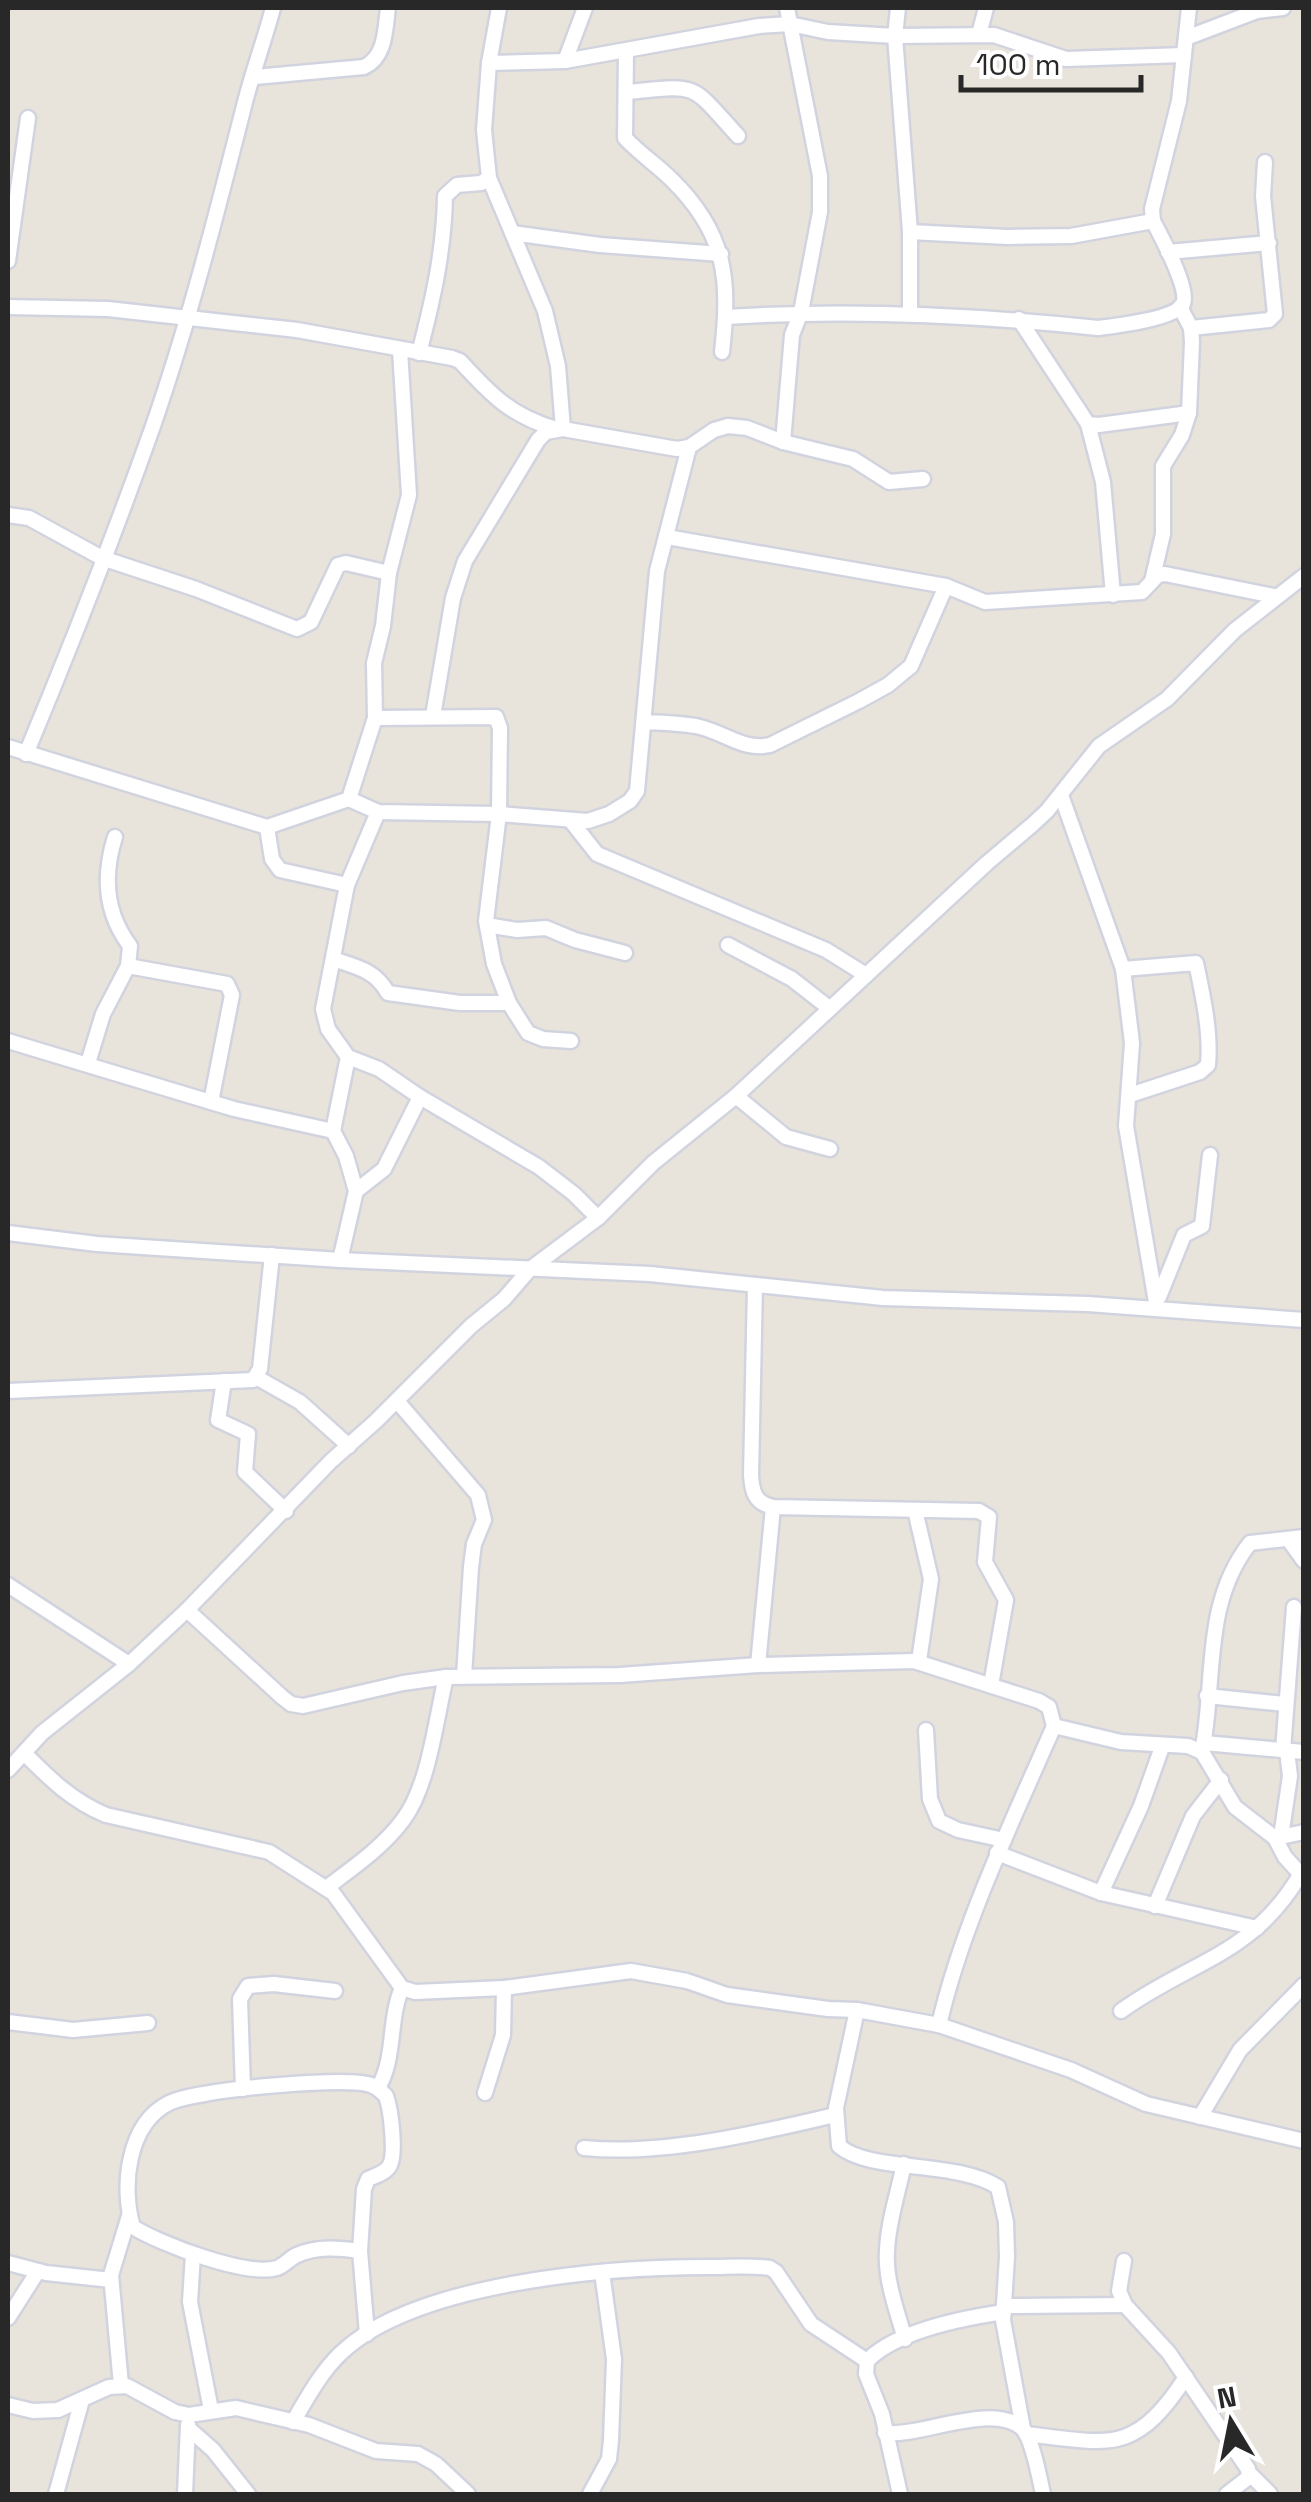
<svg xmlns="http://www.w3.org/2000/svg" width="1311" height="2502" viewBox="0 0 1311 2502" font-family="'Space Grotesk',sans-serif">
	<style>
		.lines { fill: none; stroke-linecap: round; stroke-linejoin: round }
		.street-casing { stroke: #d1d3df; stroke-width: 19 }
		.street { stroke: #fff; stroke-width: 14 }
	</style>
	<rect width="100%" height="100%" fill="#e9e4db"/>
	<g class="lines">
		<g class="street-casing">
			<g id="street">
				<path d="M898,8L895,36L910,232V312"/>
				<path d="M979,34L986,8"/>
				<path d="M1186,38L1257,11L1283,8"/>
				<path d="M626,52L625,138C640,154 657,165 672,180C727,234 730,280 722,352"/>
				<path d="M565,61L585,8"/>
				<path d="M489,63L499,8"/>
				<path d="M255,77L364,67C386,57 385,29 388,8"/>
				<path d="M627,92C700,85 689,82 738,136"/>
				<path d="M489,178L545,311L558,366L563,429"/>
				<path d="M910,232L1007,237L1071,236L1153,221"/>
				<path d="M512,233L600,245L721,254"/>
				<path d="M1168,252L1269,243"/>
				<path d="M8,261L28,118"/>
				<path d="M8,307L108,309L297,330L452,358L460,361C491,395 511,416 556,429"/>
				<path d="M726,317C851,309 974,315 1098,328C1114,326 1175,319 1183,304C1190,290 1161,236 1153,221L1152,209L1179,101L1189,8"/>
				<path d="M1019,319L1088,424L1099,425L1189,413"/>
				<path d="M1191,328L1269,320L1275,314L1263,196L1265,162"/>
				<path d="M419,353C433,300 444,251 445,196L457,185L481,183L489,178L484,130L489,63L565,61L759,26L790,24L828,32L895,36L994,35L1066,59L1184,55"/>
				<path d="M1088,424L1103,482L1113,595"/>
				<path d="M783,442L792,335L801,312L820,212V176L787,8"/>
				<path d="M8,515L29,518L102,558L196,589L297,629L311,622L338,565L346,563L389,573"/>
				<path d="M667,537L946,586L985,602L1142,592L1158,575L1165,574L1274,596"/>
				<path d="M1152,581L1163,534V466L1182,435L1189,413L1192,342L1191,328L1180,307"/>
				<path d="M433,716L453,598L465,561L538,440L546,432L563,429L677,449L689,447L714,430L728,426L747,428L783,442L853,459L889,482L923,479"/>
				<path d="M375,718L496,717L500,728L499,814L486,921L494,964L509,1003L528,1033L543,1039L571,1041"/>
				<path d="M644,722C662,723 682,723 700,727C725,733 744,751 770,745L859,701L888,685L911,666L946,586"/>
				<path d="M8,747L267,827L349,799L375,718L374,663L383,626L389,573L409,495L400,350"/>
				<path d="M26,754C71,646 114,536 153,426C189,322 216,216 243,110C251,76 264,42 273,8"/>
				<path d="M1061,795L1123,969L1132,1043L1126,1126L1157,1308"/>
				<path d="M349,799L378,812L499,814L588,821L609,814L630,801L637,791L657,571L689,447"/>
				<path d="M378,812L347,885L323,1009L328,1029L348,1057L379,1069L420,1097L539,1167L574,1194L598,1218"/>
				<path d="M571,821L597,854L826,950L866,975"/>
				<path d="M267,827L272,859L280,870L347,885"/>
				<path d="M487,925L517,930L546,928L575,940L625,953"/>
				<path d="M728,945L792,979L829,1008"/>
				<path d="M333,959C357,967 375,970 388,993L460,1003H509"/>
				<path d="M128,966L227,984L232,995L211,1102"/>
				<path d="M1123,969L1196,963C1203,996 1211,1032 1208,1065L1200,1072L1130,1095"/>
				<path d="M8,1041L234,1109L333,1131L346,1156L356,1191L340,1260"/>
				<path d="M88,1063L103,1014L128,966L130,946C105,913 103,875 115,837"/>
				<path d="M736,1096L786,1137L830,1149"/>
				<path d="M333,1131L348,1057"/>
				<path d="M356,1191L384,1169L420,1097"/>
				<path d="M8,1233L97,1244L340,1260L650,1274L883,1298L1088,1304L1304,1320"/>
				<path d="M755,1285L751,1475C752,1492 755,1503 773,1507L979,1511L989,1517L985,1562L1006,1600L991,1685"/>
				<path d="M1159,1297L1184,1235L1202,1226L1210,1155"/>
				<path d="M256,1377L300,1402L349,1446"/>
				<path d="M224,1381L218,1420L248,1434L245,1472L286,1511"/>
				<path d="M8,1391L253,1380L260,1369L272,1255"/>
				<path d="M397,1401L478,1495L484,1520L474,1544L471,1567L464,1676"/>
				<path d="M915,1510L931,1579L919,1661"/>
				<path d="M1288,1539L1304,1561"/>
				<path d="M8,1585L129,1664"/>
				<path d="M187,1610L282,1697L291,1704L303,1706L403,1683L446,1677L620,1675L758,1665L914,1661L1039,1701L1049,1707L1054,1726L1121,1742L1188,1746L1202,1752L1235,1807L1275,1838L1285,1857L1304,1878"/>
				<path d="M758,1665L773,1507"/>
				<path d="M1207,1696L1285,1704"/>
				<path d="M926,1730L930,1799L939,1821L958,1830L1004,1840"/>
				<path d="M1204,1743L1304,1752"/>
				<path d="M1283,1750L1294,1607"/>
				<path d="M1202,1752C1216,1681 1202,1604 1250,1543L1304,1537"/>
				<path d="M24,1753C50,1779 72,1801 106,1815L269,1852L333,1893L402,1988L415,1992L504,1988L631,1971L687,1981L727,1995L828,2009L857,2010L939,2025L1071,2070L1146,2104L1304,2141"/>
				<path d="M8,1770L42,1733L129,1664L187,1610L331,1461L376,1421L471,1326L504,1299L530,1269L598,1218L653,1163L736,1096L987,863L1032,825L1047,811L1099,746L1167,699L1235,630L1304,576"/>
				<path d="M1281,1837L1290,1776L1287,1751"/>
				<path d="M1276,1838L1304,1832"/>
				<path d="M997,1853L1101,1893L1257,1928"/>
				<path d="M326,1888C354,1867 382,1848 403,1820C429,1786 436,1718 446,1677"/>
				<path d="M1101,1893L1141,1806L1162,1747"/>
				<path d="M1155,1906L1193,1816L1221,1780"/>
				<path d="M857,2010L836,2108L839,2146C870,2173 956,2160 998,2187L1006,2222L1007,2257L1003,2320L1023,2429"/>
				<path d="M1121,2011C1190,1961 1252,1956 1300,1875"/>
				<path d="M8,2022L73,2030L148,2023"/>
				<path d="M939,2025C962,1925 1013,1820 1054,1726"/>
				<path d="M378,2088C396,2058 388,2020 402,1988"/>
				<path d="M243,2089L240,1999L248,1986L274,1984L335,1991"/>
				<path d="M485,2093L503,2035L504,1988"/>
				<path d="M1200,2117L1240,2050L1304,1985"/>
				<path d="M584,2148C661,2156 759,2133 835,2115"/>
				<path d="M904,2164C898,2193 888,2222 887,2251C885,2280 897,2311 905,2339"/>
				<path d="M360,2251C340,2248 317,2246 297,2255C290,2258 285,2265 277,2268C247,2277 160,2244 133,2227C121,2188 127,2124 169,2103C195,2090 338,2077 367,2084C375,2085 381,2091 386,2096C391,2109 396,2153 390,2165C386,2173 375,2176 368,2179L364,2189L360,2251L367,2334"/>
				<path d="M193,2254L190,2302L211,2410"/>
				<path d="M1124,2261L1119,2291L1125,2305L1169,2353L1248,2469L1249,2477L1227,2494"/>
				<path d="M8,2263L46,2273L111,2280"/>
				<path d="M1005,2306L1125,2305"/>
				<path d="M8,2318L38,2271"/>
				<path d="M121,2385L111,2275L129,2216"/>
				<path d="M8,2405L33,2411L58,2410L109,2387L127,2386L175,2412L189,2415L236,2408L309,2425L376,2451L418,2454L436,2464L468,2494"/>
				<path d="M293,2422C307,2398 321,2372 341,2353C415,2282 609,2267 708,2267C728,2267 750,2265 770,2268L776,2272L811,2324L867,2361"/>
				<path d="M188,2428L213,2450L248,2494"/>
				<path d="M885,2433C921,2437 991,2402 1022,2428C1032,2437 1040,2480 1043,2494"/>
				<path d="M1026,2434C1111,2444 1135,2455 1186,2377"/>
				<path d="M1249,2473L1270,2494"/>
				<path d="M56,2494L82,2400"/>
				<path d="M185,2494L188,2425"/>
				<path d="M590,2494L609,2459L611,2440L614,2359L602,2272"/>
				<path d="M900,2494L882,2414L866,2374L867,2361C896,2331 963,2318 1004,2312"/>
			</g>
		</g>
		<use href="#street" class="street"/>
	</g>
	<rect width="1311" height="2502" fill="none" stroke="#282828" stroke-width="20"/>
	<g transform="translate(1231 2422) rotate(350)" stroke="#ffffff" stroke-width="8" paint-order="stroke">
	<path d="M0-8L18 38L0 25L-18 38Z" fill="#282828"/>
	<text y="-15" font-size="28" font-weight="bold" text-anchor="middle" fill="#282828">N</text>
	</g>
	<path d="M961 75v15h180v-15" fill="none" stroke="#282828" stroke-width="5"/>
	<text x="976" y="75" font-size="30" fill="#282828" stroke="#ffffff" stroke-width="8" paint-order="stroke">100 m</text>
</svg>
